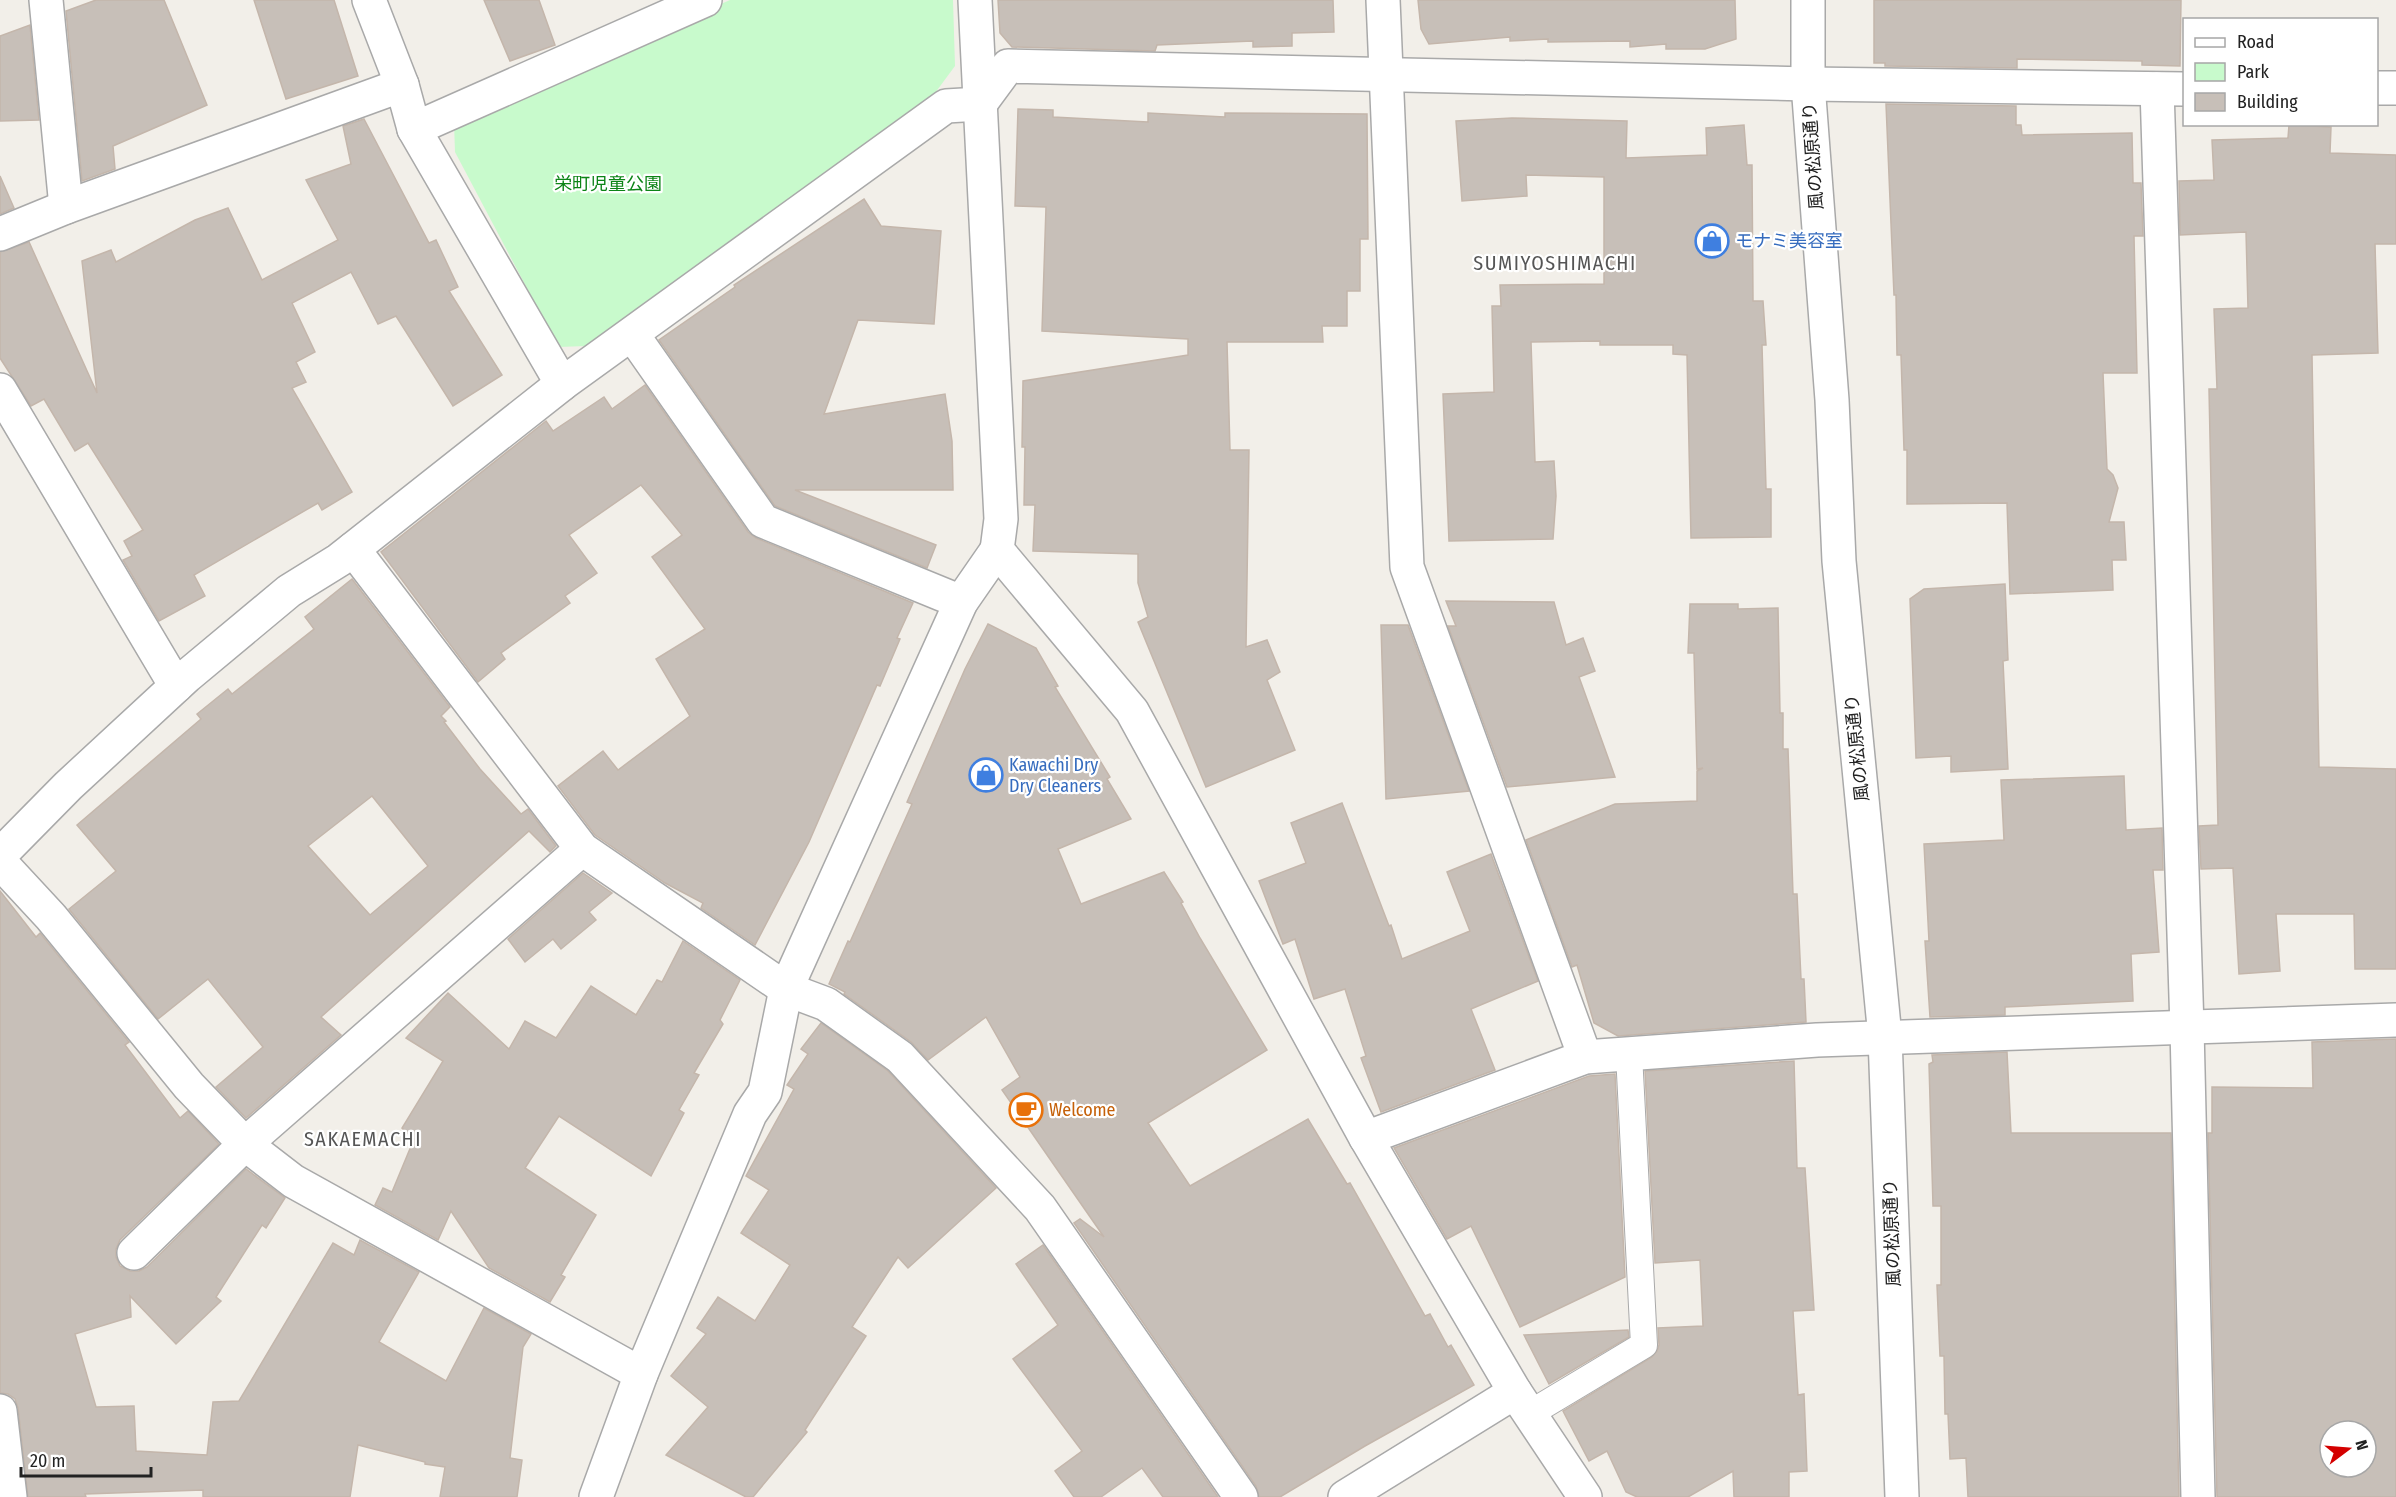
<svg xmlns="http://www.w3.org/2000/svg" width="2396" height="1497" viewBox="0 0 2396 1497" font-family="'Fira Sans Condensed','Noto Sans JP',sans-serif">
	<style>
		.park { fill: #c8facc }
		.building { fill: #c7bfb8; stroke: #c4b6ab; stroke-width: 1.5; fill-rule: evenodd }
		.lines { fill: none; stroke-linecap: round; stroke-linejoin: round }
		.service-casing { stroke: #a9a9a9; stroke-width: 28 }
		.minor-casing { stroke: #a9a9a9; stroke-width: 36 }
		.tertiary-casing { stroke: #a9a9a9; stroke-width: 36 }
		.service { stroke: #fff; stroke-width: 26 }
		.minor { stroke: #fff; stroke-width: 33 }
		.tertiary { stroke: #fff; stroke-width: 33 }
		.labels { text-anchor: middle; stroke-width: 4.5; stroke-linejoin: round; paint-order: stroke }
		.street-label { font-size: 18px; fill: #222; stroke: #fff }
		.park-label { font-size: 18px; fill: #0c8416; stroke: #fff }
		.shop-label { font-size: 18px; fill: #366cbe; stroke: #fff; text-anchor: start }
		.food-label { font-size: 18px; fill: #c56008; stroke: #fff; text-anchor: start }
		.neighbourhood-label { font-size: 20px; letter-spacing: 1.5px; fill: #555; stroke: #fff }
	</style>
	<rect width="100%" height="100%" fill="#f2efe9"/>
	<path class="park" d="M730,0H953L955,66L935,93L587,346L558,347L455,152L454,123Z"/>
	<g class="building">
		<path d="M96,0H164L207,105L113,146L115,169L82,181L66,11Z"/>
		<path d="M254,0H334L358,76L286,99Z"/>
		<path d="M484,0H539L555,45L510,61Z"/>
		<path d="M998,0H1333L1334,32L1292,33V46L1253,47V41L1157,45L1155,51L1012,47L1000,33Z"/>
		<path d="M1418,0H1735L1736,39L1705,49H1666V44L1630,47V41L1548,42V39L1510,41V37L1429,44L1421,29Z"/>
		<path d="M1874,0H2181L2180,66L2142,65V61L2017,59V68L1885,66V63H1874Z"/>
		<path d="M30,25L39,120L0,121V36Z"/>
		<path d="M1886,104L2016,106V125H2021L2022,135L2132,133L2133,183H2141L2143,236H2134L2137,373H2103L2107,469L2113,475L2118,488L2109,522H2124L2126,560H2112L2113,590L2010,594L2007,503L1907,504V450H1904L1901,355H1897L1896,295H1894Z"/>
		<path d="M1018,109L1053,110V117L1148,122V113L1225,117V113L1367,114L1368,239H1360V291H1347V326H1322L1323,342H1227L1230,450H1249L1246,647L1267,640L1280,672L1267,680L1295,750L1206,787L1138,622L1148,617L1138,583V554L1033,551L1035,505H1024L1025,447H1022L1023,381L1188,355V339L1042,331L1046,207L1015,206Z"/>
		<path d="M1512,118L1627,121L1626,158L1707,155L1706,128L1744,125L1747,165H1752L1753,301H1763L1766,345H1762L1766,489H1771V537L1691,538L1687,355L1673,354V345H1600V341L1531,342L1535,462L1554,461L1556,496L1553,539L1449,541L1443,394L1494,392L1492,306H1501L1500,285L1604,284V177L1526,175L1527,196L1462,201L1456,121Z"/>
		<path d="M364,119L429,243L436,240L458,287L449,291L502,375L453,406L396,316L378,324L351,272L292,303L315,352L296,362L306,382L292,388L352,492L322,510L318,503L194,575L205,596L159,621L123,560L132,556L124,541L143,530L88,443L75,451L44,399L31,406L0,358V252L29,242L97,393L82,261L111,250L116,262L195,220L228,208L262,280L338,240L306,180L351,164L343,126Z"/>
		<path d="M2289,125L2331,127L2330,153L2396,155V244H2375L2378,353L2312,355L2319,767L2396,769V969H2355L2354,914H2276L2280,971L2239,974L2233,868L2201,869L2199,826L2218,825L2209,389H2217L2214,309L2248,308L2246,232L2180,235L2179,181L2214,180L2212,140L2288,138Z"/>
		<path d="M0,176L14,208L0,214Z"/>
		<path d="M864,199L881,226L941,231L934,324L858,320L824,414L945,394L952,441L953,490H795L936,545L927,568L775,506L659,340L735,287L734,285Z"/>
		<path d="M645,385L748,532L756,538L913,603L897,638L900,639L880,686L877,685L809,842L755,945L701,908L703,903L665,883L595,835L558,786L603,751L618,770L690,716L656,659L705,629L652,557L682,535L641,485L569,535L597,573L565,596L570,603L501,653L505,659L478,682L381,552L546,421L553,431L604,397L612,409Z"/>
		<path d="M352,579L450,707L441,716L446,721L444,722L480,769L521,814L528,809L556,846L550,852L529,831L321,1017L341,1035L246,1118L216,1087L263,1047L208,979L158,1019L69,909L116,871L77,825L201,719L197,714L228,689L232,694L314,629L305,617ZM372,796L428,866L370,915L308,846Z"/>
		<path d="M2005,584L2008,660L2003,661L2008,769L1951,772V756L1916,758L1910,599L1924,589Z"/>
		<path d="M1446,601L1554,602L1566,645L1583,638L1595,671L1579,677L1615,777L1507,787L1448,626H1456Z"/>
		<path d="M1690,604H1738V609L1778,608L1780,713H1783V749H1788L1793,894H1797L1801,979H1804L1806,1022L1618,1036L1594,1023L1577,965L1572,967L1526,840L1615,804L1697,801V771L1703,768L1697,769L1694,653H1688Z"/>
		<path d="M988,624L1036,648L1058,686L1055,687L1110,777L1107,779L1131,819L1058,849L1081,904L1164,872L1183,902L1181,903L1200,938L1267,1050L1148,1123L1190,1186L1308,1119L1347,1184L1350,1183L1425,1316L1430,1314L1448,1347L1451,1345L1474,1385L1365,1446L1280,1497H1259L1256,1486L1074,1223L1080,1219L1104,1237L1002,1090L1020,1077L986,1017L928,1060L911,1042L844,994L845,992L829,984L848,941L850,942L912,804L907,802L965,669Z"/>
		<path d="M1381,625H1408L1469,791L1386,799Z"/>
		<path d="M2124,776L2126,830L2162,828L2163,870H2153L2159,952L2131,954L2133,1001L2005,1007V1015L1930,1017L1925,941H1929L1924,844L2004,840L2001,780Z"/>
		<path d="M1342,803L1389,926L1391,925L1402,959L1470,931L1447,872L1491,854L1538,981L1471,1009L1495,1070L1381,1112L1361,1058L1366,1056L1345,989L1314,999L1295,939L1283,944L1259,881L1306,863L1291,823Z"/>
		<path d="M583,873L612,893L589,912L596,920L561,949L553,939L525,962L508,939Z"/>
		<path d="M0,891L36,937L40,933L129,1042L125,1045L180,1118L188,1111L219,1144L120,1240L116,1249V1257L120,1266L130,1271H139L147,1267L246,1169L285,1198L266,1228L262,1225L216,1297L221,1301L176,1344L130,1296L131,1317L75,1334L96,1407L134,1406L136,1451L207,1455L213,1402L239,1401L333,1243L354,1255L360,1240L419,1272L379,1342L446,1381L484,1308L531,1334L523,1347L510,1458L522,1460L517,1497H440L445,1467L425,1464V1462L358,1445L350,1497H203V1490L85,1494L86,1497H28L18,1408L15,1399L8,1394L0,1393Z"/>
		<path d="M683,941L740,980L720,1020L723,1024L694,1073L699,1075L679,1110L684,1113L651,1176L559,1116L525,1168L596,1215L561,1275L565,1277L550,1302L489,1268L451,1211L438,1240L375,1205L383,1188L392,1192L414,1139L402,1128L443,1061L406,1038L448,993L509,1049L525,1021L556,1038L591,986L636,1015L657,980L662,982Z"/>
		<path d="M821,1023L888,1071L996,1188L908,1268L898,1257L852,1327L866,1336L805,1430L807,1432L753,1497H746L666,1455L708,1407L671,1376L706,1334L697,1328L718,1297L755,1321L790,1265L741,1233L769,1190L746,1176L794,1089L787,1085L808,1054L801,1049Z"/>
		<path d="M2396,1039V1497H2217L2208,1133H2212V1087L2313,1088L2312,1042ZM2330,1431H2366V1467H2330Z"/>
		<path d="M2007,1052L2011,1133H2171L2179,1497H1968L1966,1458L1950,1459L1948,1414H1945L1944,1356H1940L1937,1285H1941V1206H1933L1929,1064L1933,1062L1932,1055Z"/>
		<path d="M1794,1061L1797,1168H1805L1814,1310L1793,1311L1798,1395L1804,1394L1807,1471L1789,1472V1497H1734L1733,1471L1688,1497H1637L1626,1492L1607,1451L1589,1461L1563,1411L1652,1357L1657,1351L1659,1345L1658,1328L1703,1326L1700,1260L1655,1263L1645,1071Z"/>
		<path d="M1615,1074L1625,1277L1520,1327L1471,1226L1447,1239L1394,1148L1589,1076Z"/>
		<path d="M1043,1245L1218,1497H1163L1142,1468L1101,1497H1074L1055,1471L1082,1451L1013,1359L1058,1325L1016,1264Z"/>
		<path d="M1628,1330L1629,1337L1549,1384L1524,1335Z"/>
	</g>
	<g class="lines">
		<g class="service-casing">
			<path id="service" d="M1529,1414L1644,1345L1629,1054"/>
		</g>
		<g class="minor-casing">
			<g id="minor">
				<path d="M46,0L66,207"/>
				<path d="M369,0L402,85"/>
				<path d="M975,0L1001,519L997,550L1132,711L1366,1138L1515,1392L1585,1497"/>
				<path d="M1383,0L1407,567L1585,1057"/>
				<path d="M2376,88H2396"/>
				<path d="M2157,89L2187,1028L2198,1497"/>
				<path d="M414,129L705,0"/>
				<path d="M0,234L66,207L402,85L414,129L562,384"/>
				<path d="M632,334L763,521L961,602"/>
				<path d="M0,390L176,686"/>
				<path d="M353,549L582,849L786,989L826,1004L900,1057L1040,1208L1241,1497"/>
				<path d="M0,855L68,786L187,676L289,591L339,560L562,384L946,106L980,104L1008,66L1808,84L2184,89"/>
				<path d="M0,862L51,917L189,1086L245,1144L293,1181L641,1374"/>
				<path d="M1366,1138L1585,1057L1817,1040L2396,1020"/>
				<path d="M134,1253L245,1144L582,849"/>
				<path d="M0,1411L10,1497"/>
				<path d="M1345,1497L1515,1392"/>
			</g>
		</g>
		<g class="tertiary-casing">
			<g id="tertiary">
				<path d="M1808,0V84L1832,400L1839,561L1885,1037L1902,1497"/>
				<path d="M596,1497L641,1374L750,1114L765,1092L786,989L961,602L997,550"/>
			</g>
		</g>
		<use href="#service" class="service"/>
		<use href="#minor" class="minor"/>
		<use href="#tertiary" class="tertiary"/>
	</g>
	<defs>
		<g id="shop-ring" transform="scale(1.725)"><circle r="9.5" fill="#fff" stroke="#3f7fe0" stroke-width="1.5"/><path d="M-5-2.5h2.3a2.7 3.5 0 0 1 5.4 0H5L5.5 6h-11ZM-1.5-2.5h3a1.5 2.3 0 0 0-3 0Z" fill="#3f7fe0"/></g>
		<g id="cafe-ring" transform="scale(1.725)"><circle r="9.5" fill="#fff" stroke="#e8710a" stroke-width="1.5"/><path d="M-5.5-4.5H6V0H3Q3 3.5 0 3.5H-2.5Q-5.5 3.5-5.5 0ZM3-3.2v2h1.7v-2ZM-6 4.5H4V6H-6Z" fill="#e8710a"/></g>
	</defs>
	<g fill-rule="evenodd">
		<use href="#shop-ring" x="1712" y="241"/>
		<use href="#shop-ring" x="986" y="775"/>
		<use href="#cafe-ring" x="1026" y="1110"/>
	</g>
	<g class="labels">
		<g class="street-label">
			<text transform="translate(1813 156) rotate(-94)" y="6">風の松原通り</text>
			<text transform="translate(1857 748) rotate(-96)" y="6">風の松原通り</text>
			<text transform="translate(1892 1233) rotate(-92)" y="6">風の松原通り</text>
		</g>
		<g class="park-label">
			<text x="608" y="190">栄町児童公園</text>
		</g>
		<g class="shop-label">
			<text x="1735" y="247">モナミ美容室</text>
			<text x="1009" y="771">Kawachi Dry<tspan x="1009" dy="21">Dry Cleaners</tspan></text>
		</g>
		<g class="food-label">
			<text x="1049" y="1116">Welcome</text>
		</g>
		<g class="neighbourhood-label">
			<text x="1555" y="270">SUMIYOSHIMACHI</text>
			<text x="363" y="1146">SAKAEMACHI</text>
		</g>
	</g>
	<rect x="2183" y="18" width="195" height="108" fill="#ffffff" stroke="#a7a7a7" stroke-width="1.5"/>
	<rect x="2195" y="38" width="30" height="9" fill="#ffffff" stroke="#a7a7a7" stroke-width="1.5"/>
	<text x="2237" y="48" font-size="18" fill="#222222">Road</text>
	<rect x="2195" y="63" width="30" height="18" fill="#c8facc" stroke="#a7a7a7" stroke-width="1.5"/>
	<text x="2237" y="78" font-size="18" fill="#222222">Park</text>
	<rect x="2195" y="93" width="30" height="18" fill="#c7bfb8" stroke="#a7a7a7" stroke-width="1.5"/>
	<text x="2237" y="108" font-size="18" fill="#222222">Building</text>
	<g transform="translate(2348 1449) rotate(74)"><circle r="28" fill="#ffffff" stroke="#a7a7a7" stroke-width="1.5"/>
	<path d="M0-4.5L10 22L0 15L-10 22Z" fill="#d40000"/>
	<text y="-9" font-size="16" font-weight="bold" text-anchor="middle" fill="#222222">N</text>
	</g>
	<path d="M21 1467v9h130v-9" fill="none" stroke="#222222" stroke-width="3"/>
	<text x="30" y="1467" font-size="18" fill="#222222" stroke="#ffffff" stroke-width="4.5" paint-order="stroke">20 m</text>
</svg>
